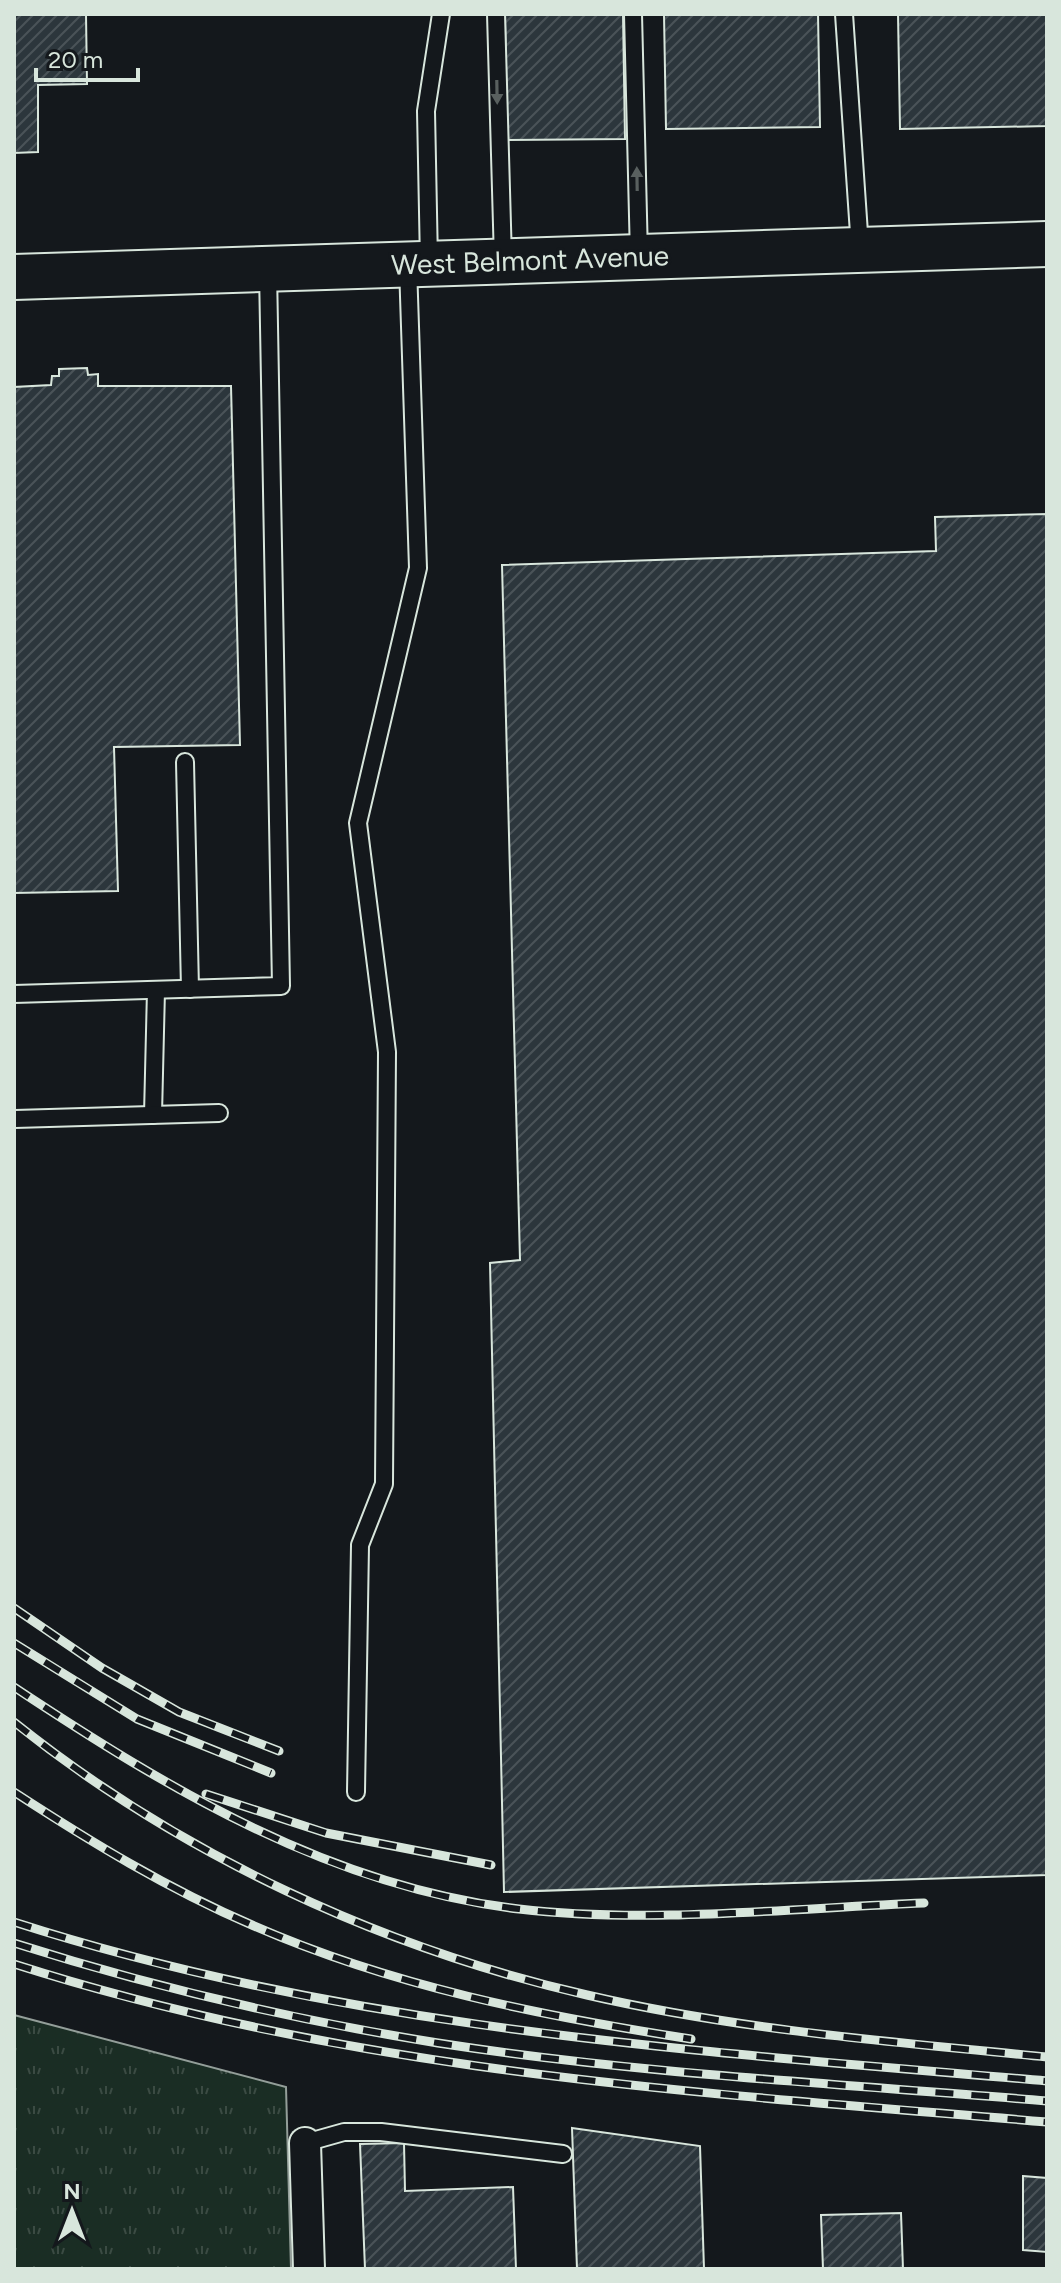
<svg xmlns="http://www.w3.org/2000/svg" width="1061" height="2283" viewBox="0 0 1061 2283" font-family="Figtree,sans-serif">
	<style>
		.park { fill: url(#park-tufts); stroke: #939e99; stroke-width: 2 }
		.building { fill: url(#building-hatch); stroke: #d8e6dc; stroke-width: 2 }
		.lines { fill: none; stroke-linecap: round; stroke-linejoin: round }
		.service-casing { stroke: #d8e6dc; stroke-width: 20 }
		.minor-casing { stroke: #d8e6dc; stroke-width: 34 }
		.secondary-casing { stroke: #d8e6dc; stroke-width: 48 }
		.service { stroke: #14181c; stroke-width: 16 }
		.minor { stroke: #14181c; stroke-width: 30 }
		.secondary { stroke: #14181c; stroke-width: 44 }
		.rail-casing { stroke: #d8e6dc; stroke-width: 9 }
		.rail { stroke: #14181c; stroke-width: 6; stroke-dasharray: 18; stroke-linecap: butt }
		.oneway { fill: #59605f }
		.labels { text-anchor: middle; stroke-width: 6; stroke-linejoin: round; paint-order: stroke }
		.street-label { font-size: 28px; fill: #d8e6dc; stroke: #14181c }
	</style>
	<defs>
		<pattern id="park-tufts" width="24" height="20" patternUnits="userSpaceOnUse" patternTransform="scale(2)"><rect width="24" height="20" fill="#1a2d24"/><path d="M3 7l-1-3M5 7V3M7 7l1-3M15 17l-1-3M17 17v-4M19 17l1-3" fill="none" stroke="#3b4b43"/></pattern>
		<pattern id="building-hatch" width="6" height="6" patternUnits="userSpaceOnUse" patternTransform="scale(2)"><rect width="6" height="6" fill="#2c363c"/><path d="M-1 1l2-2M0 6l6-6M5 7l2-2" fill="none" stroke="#4a5358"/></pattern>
	</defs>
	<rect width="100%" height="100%" fill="#14181c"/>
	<path class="park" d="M14,2015L286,2087L291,2269H14Z"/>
	<g class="building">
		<path d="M14,14H86L87,84L38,85V152L14,153Z"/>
		<path d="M505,14H623L625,139L507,140Z"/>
		<path d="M664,14H818L820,127L666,129Z"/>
		<path d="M898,14H1047V126L900,129Z"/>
		<path d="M87,368L88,375L98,374V386H231L240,745L114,747L118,891L14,893V387L51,385L52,376H59V369Z"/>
		<path d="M1047,514V1875L504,1892L490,1263L520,1260L502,565L936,551L935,517Z"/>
		<path d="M572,2128L700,2146L704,2269H577Z"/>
		<path d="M404,2143L405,2191L513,2187L516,2269H365L360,2144Z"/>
		<path d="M1023,2176L1047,2178V2252L1023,2250Z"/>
		<path d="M901,2213L903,2269H823L821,2215Z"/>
	</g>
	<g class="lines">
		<g class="service-casing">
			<g id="service">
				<path d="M496,14L503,260"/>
				<path d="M633,14L639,256"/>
				<path d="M844,14L860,248"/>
				<path d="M429,262L426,111L441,14"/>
				<path d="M185,762L190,989"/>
				<path d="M14,994L281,986L268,271"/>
				<path d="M153,1115L156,990"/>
				<path d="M15,1119L219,1113"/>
				<path d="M356,1792L360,1545L384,1484L387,1052L358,823L418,568L408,266"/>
				<path d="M305,2143L344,2132H381L563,2154"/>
			</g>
		</g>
		<g class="minor-casing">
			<path id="minor" d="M305,2143L309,2269"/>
		</g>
		<g class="secondary-casing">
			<path id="secondary" d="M14,277L1047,244"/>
		</g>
		<use href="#service" class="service"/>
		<use href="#minor" class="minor"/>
		<use href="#secondary" class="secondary"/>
		<g class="rail-casing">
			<g id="rail">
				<path d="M14,1608L102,1668L179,1712L279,1751"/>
				<path d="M14,1643L137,1719L271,1773"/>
				<path d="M14,1687C168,1789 331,1887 519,1909C647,1924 795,1908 924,1903"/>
				<path d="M14,1722C179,1854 381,1948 587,1995C738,2030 893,2042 1047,2057"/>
				<path d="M14,1792C91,1842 168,1889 252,1925C391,1986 542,2016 691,2039"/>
				<path d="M206,1794L326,1833L491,1865"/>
				<path d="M14,1922C349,2030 699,2051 1047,2081"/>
				<path d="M14,1943C152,1987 295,2020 438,2043C639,2074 844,2084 1047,2101"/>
				<path d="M14,1964C355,2073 694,2092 1047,2122"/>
			</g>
		</g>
		<use href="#rail" class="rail"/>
	</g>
	<defs><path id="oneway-solid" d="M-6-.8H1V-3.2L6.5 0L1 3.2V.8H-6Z" transform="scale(2)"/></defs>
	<g class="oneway">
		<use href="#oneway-solid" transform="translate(497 92) rotate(89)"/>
		<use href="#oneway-solid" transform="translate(637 179) rotate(-91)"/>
	</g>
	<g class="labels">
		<g class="street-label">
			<text transform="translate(530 260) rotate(-2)" y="10">West Belmont Avenue</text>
		</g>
	</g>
	<rect width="1061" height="2283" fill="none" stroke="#d8e6dc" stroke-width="32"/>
	<g transform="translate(72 2211)" stroke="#14181c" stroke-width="6" paint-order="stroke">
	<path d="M0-6L14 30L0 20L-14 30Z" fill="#d8e6dc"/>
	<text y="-12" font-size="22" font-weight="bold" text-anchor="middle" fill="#d8e6dc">N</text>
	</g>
	<path d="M36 68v12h102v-12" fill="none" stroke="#d8e6dc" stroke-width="4"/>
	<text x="48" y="68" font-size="24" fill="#d8e6dc" stroke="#14181c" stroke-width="6" paint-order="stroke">20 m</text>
</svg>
